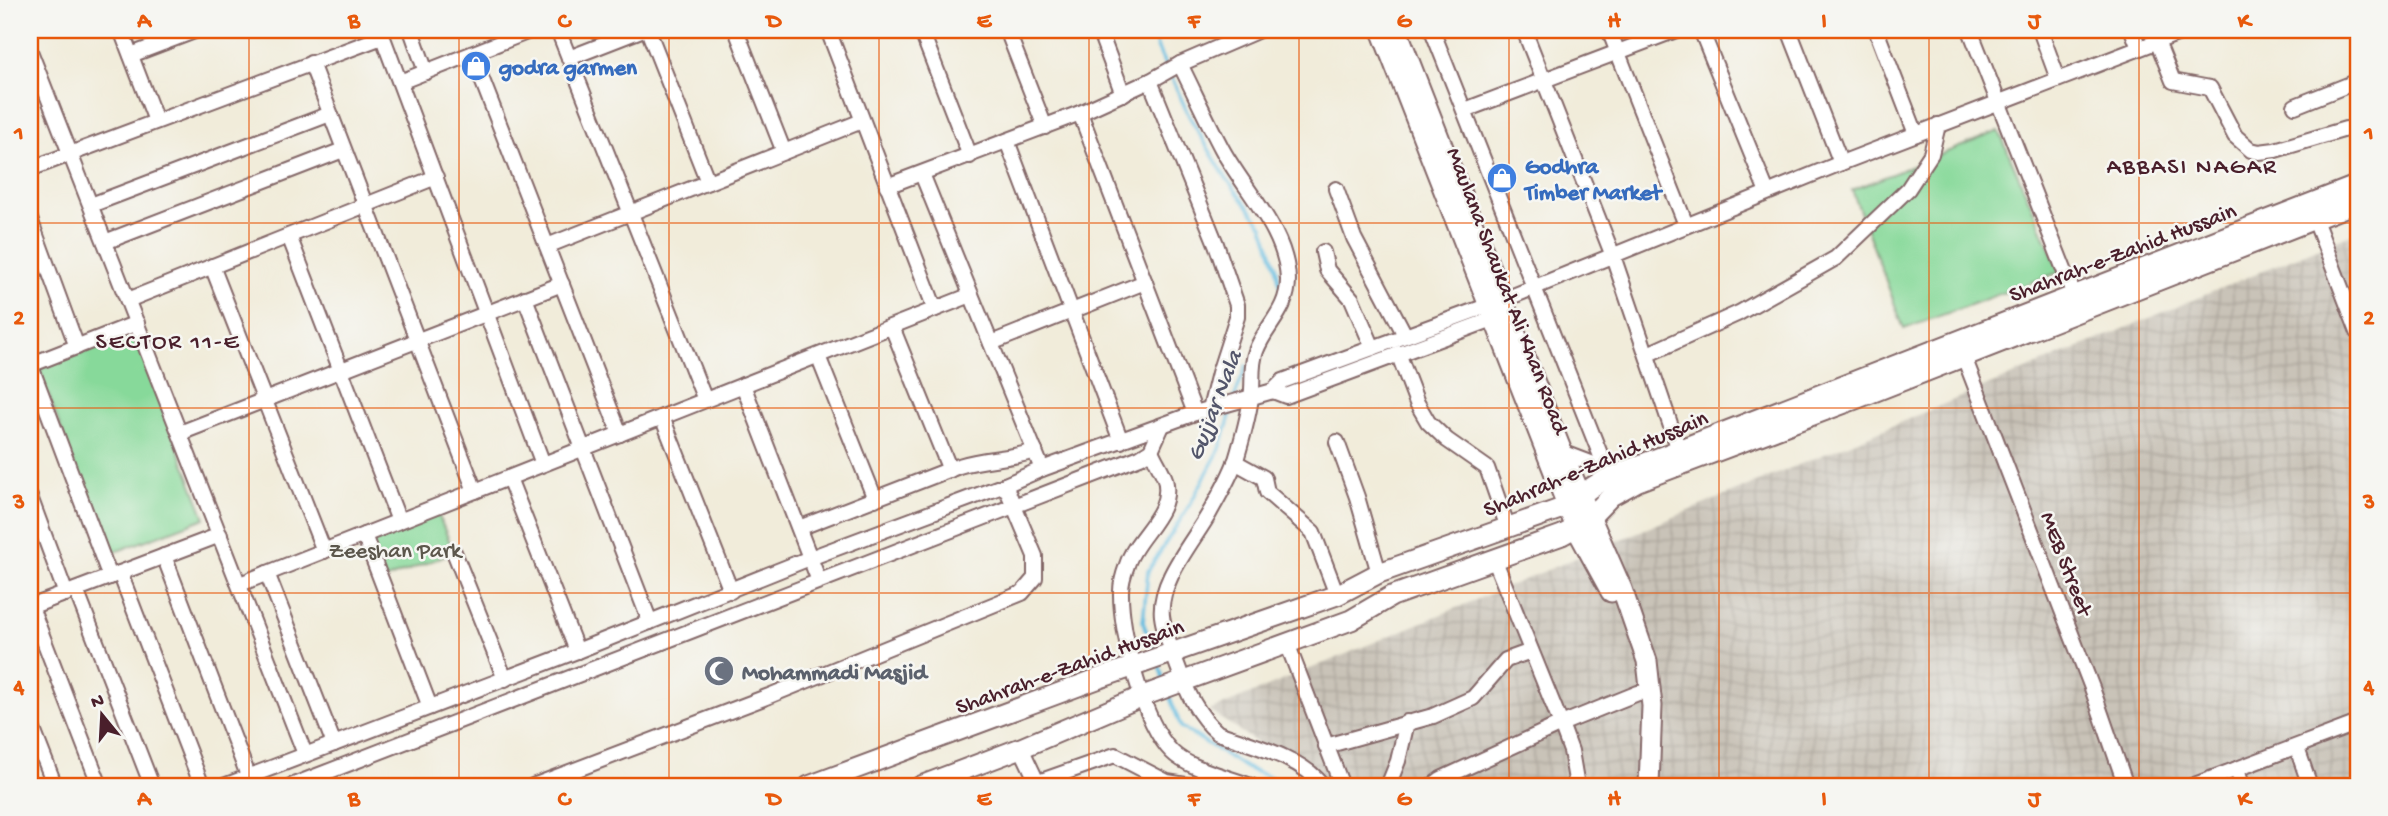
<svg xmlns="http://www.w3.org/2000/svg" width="2388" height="816" viewBox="0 0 2388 816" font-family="'Gochi Hand',sans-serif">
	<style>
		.industrial { fill: url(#industrial-grid) }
		.park { fill: #87d99a; stroke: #687c62; stroke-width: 2 }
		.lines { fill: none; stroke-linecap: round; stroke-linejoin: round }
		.stream { stroke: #64bde1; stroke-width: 3.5 }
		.minor-casing { stroke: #846768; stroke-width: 18 }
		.major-casing { stroke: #846768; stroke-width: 23 }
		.minor { stroke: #fff; stroke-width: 14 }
		.major { stroke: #fff; stroke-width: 19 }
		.grid { fill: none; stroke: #e8590c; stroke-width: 2; stroke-opacity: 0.55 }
		.labels { text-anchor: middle; stroke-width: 5; stroke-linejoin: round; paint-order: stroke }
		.shop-label { font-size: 23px; font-weight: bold; fill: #366cbe; stroke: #f6f6f2; text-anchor: start }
		.street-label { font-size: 23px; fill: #4a1f2b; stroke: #f6f6f2 }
		.park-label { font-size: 23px; fill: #5c574c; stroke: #f6f6f2 }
		.worship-label { font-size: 23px; font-weight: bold; fill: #5b616d; stroke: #f6f6f2; text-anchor: start }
		.neighbourhood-label { font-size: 24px; letter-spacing: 2px; fill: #4a1f2b; stroke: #f6f6f2 }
		.water-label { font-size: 24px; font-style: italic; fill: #53566b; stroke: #f6f6f2 }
		.neatline { fill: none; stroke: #e8590c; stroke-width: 2.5 }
		.grid-label { font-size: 23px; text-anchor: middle; font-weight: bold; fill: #e8590c }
	</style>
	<defs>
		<pattern id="industrial-grid" width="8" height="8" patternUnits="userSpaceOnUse" patternTransform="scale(1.75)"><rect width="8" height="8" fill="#c9c3b8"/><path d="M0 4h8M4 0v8" fill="none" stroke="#aea79e"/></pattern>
	</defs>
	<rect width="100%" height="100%" fill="#f6f6f2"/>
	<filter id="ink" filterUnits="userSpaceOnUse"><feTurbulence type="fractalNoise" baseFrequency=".0143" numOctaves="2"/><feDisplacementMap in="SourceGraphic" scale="14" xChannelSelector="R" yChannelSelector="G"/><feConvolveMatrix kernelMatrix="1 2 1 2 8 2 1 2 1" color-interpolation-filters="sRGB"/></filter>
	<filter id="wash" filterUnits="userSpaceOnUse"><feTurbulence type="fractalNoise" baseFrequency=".00686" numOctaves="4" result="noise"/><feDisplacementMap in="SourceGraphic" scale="28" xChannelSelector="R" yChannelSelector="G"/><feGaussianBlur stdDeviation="1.57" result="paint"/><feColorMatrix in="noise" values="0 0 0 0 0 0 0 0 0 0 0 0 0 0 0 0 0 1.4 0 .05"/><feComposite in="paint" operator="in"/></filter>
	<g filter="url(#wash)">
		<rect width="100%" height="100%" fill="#f1ecda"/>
		<path class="industrial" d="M2358,231V786H1321L1210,711Z"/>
		<g class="park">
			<path d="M1999,131L2060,272L1904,329L1852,190Z"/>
			<path d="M134,332L205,518L107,555L39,369Z"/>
			<path d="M435,507L454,552L382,581L364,535Z"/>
		</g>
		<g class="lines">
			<g class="stream">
				<path d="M1153,30L1157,47L1166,67"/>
				<path d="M1170,74L1189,116L1226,178L1263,226L1276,265L1281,292"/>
				<path d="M1234,399L1246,366"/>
				<path d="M1154,651L1143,622L1148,571L1189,506L1220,449L1233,406"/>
				<path d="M1159,665L1164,681"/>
				<path d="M1169,695L1181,727L1246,768L1293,786"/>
			</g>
		</g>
	</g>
	<g filter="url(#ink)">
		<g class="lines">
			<g class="minor-casing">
				<g id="minor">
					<path d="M121,30L156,121"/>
					<path d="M380,30L543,464"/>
					<path d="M411,30L426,72"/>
					<path d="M558,30L705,400"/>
					<path d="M648,30L708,182"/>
					<path d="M736,30L784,152"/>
					<path d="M828,30L935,309"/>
					<path d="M921,30L970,156"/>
					<path d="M1007,30L1045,127"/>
					<path d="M1099,30L1123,94"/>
					<path d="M1432,30L1612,484"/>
					<path d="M1524,30L1613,256L1679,450"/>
					<path d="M1609,30L1686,225"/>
					<path d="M1701,30L1767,192"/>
					<path d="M1789,30L1841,163"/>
					<path d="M1876,30L1916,134"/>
					<path d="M1970,30L2074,295"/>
					<path d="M2040,30L2058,79"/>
					<path d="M2132,30L2139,48"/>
					<path d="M2157,41L2173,81L2210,88L2235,136L2251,150L2259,152L2275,150L2346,129"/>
					<path d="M30,51L305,754"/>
					<path d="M472,54L620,434"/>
					<path d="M131,55L197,30"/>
					<path d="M569,58L641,30"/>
					<path d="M311,63L475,491"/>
					<path d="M1180,64C1194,92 1207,121 1222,149C1244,190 1287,231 1288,280C1288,311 1265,326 1256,351C1250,366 1254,383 1251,398C1248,418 1242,440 1236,460C1230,477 1219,496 1210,512C1194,541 1158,581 1162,616C1164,633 1172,651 1178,667C1187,692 1197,715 1218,733C1251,745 1302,757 1323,786"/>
					<path d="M1150,81L1216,244L1237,305V317L1219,373L1210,409"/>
					<path d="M400,82L532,30"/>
					<path d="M2295,106L2358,81"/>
					<path d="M1465,110L1676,30"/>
					<path d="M1080,113L1195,413"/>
					<path d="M1007,141L1121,441"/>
					<path d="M30,169L382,37"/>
					<path d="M922,174L1042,469"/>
					<path d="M887,186L1080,113L1150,81L1180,64L1259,30"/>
					<path d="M1336,189L1354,238L1405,335"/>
					<path d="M91,205L330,114"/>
					<path d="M2312,212L2358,332"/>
					<path d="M30,219L77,347"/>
					<path d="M289,236L399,521"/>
					<path d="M105,242L343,150"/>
					<path d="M547,246L862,121"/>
					<path d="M1323,252L1327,270L1352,299L1373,348"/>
					<path d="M212,266L324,551"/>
					<path d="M525,298L650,622"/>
					<path d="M128,300L436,177"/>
					<path d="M892,327L950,470"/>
					<path d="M991,343L1145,282"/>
					<path d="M1398,353L1417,403L1428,422L1447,440L1487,468L1508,528"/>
					<path d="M1648,354L1739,313L1836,258L1908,189L1931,154L1938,125"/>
					<path d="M818,356L875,499"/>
					<path d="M1964,357L2092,688L2126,786"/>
					<path d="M30,364L110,577"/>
					<path d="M30,365L137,323"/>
					<path d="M743,385L819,581"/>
					<path d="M1273,391L1286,396L1501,316"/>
					<path d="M662,417L731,591"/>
					<path d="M180,433L562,284"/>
					<path d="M1337,442L1357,497L1379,573"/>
					<path d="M1151,450C1155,460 1162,470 1165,479C1174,514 1136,535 1127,565C1124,573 1121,583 1121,591C1120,632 1143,723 1172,752C1189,769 1228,777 1251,786"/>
					<path d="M1562,452L1596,465L1603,462"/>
					<path d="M1235,462L1264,478L1267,492L1313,532L1337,595"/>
					<path d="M509,478L577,651"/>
					<path d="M30,497L66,594"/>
					<path d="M799,528L959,466C984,458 1010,459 1035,451"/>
					<path d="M364,535L430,707"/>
					<path d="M454,552L505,679"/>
					<path d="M164,556L249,778"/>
					<path d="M1495,561L1561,724L1571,751L1577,786"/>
					<path d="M120,573L202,786"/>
					<path d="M267,573L334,744"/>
					<path d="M240,584L971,295"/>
					<path d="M76,590L152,786"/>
					<path d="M30,607L220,535"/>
					<path d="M31,607L100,786"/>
					<path d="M1287,643L1342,786"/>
					<path d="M30,722L55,786"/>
					<path d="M1326,746L1433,716L1473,698L1506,660L1531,651"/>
					<path d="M1021,748L1039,786"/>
					<path d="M2297,748L2310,786"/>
					<path d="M2237,769L2242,786"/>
					<path d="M224,786L577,651L810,558L1005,485L1042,469L1195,413L1273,391L1283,381L1503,300L1841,163L2187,30"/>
					<path d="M291,786L1140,457L1151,450L1161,428"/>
					<path d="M533,786L769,696L1022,593L1035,578V556L1005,485"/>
					<path d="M1027,786L1115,755L1167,782L1192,786"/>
					<path d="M1388,786L1398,761L1407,722"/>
					<path d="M1432,786L1441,779L1561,724L1638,693L1649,692"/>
					<path d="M2192,786L2358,723"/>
				</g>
			</g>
			<g class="major-casing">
				<g id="major">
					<path d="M1381,30L1576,528L1611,592"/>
					<path d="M1397,30L1562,452L1622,589L1647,661L1652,706L1649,786"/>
					<path d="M809,786L1097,679L1337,595L1379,573L1557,510C1576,501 1590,486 1609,477L2358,185"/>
					<path d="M921,786L1021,748L1143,696L1351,620L1392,596L1562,535L1586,522L1611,496L1638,481L1858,398L2358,202"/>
				</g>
			</g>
			<use href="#minor" class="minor"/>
			<use href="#major" class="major"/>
		</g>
	</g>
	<path class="grid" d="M249,30V786M459,30V786M669,30V786M879,30V786M1089,30V786M1299,30V786M1509,30V786M1719,30V786M1929,30V786M2139,30V786M30,223H2358M30,408H2358M30,593H2358"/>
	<defs>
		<g id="shop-disc" transform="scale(1.575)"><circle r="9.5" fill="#3f7fe0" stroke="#f6f6f2"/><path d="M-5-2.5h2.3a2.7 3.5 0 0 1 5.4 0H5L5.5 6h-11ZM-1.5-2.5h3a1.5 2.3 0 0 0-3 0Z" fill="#fff"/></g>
		<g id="mosque-disc" transform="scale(1.575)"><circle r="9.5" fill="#6b7280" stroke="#f6f6f2"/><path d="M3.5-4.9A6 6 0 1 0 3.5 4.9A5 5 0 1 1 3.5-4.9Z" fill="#fff"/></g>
	</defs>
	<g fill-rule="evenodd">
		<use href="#shop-disc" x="476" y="66"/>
		<use href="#shop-disc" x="1502" y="178"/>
		<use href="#mosque-disc" x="719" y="671"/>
	</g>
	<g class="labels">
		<g class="shop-label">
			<text x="499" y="74">godra garmen</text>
			<text x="1525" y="173">Godhra<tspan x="1525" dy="26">Timber Market</tspan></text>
		</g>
		<g class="street-label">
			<text transform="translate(2122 251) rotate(-21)" y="8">Shahrah-e-Zahid Hussain</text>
			<text transform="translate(1509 290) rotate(69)" y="8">Maulana Shaukat Ali Khan Road</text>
			<text transform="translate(1595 462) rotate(-23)" y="8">Shahrah-e-Zahid Hussain</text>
			<text transform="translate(2068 563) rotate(69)" y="8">MEB Street</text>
			<text transform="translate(1069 665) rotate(-20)" y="8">Shahrah-e-Zahid Hussain</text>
		</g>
		<g class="park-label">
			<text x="395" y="557">Zeeshan Park</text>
		</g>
		<g class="worship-label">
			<text x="742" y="679">Mohammadi Masjid</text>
		</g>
		<g class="neighbourhood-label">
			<text x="2192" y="173">ABBASI NAGAR</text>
			<text x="168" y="348">SECTOR 11-E</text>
		</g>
		<g class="water-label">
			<text transform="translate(1213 405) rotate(-69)" y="8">Gujjar Nala</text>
		</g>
	</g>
	<rect width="2388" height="816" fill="none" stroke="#f6f6f2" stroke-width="77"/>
	<g transform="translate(102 715) rotate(342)" stroke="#f6f6f2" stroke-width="5" paint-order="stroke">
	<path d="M0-5L12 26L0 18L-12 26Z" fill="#4a1f2b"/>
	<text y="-10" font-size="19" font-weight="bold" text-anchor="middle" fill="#4a1f2b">N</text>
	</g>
	<rect x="38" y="38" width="2312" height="740" class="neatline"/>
	<g class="grid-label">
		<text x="144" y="27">A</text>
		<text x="354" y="27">B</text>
		<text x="564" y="27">C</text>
		<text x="774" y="27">D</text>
		<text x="984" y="27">E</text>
		<text x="1194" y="27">F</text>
		<text x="1404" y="27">G</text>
		<text x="1614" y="27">H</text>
		<text x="1824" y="27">I</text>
		<text x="2034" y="27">J</text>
		<text x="2244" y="27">K</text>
		<text x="19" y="139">1</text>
		<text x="2369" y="139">1</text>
		<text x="19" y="324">2</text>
		<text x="2369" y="324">2</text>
		<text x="19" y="508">3</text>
		<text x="2369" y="508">3</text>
		<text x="19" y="693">4</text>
		<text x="2369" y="693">4</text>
		<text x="144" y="805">A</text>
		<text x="354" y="805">B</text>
		<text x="564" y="805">C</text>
		<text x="774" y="805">D</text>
		<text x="984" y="805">E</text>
		<text x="1194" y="805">F</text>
		<text x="1404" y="805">G</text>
		<text x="1614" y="805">H</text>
		<text x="1824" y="805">I</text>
		<text x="2034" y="805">J</text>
		<text x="2244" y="805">K</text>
	</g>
</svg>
